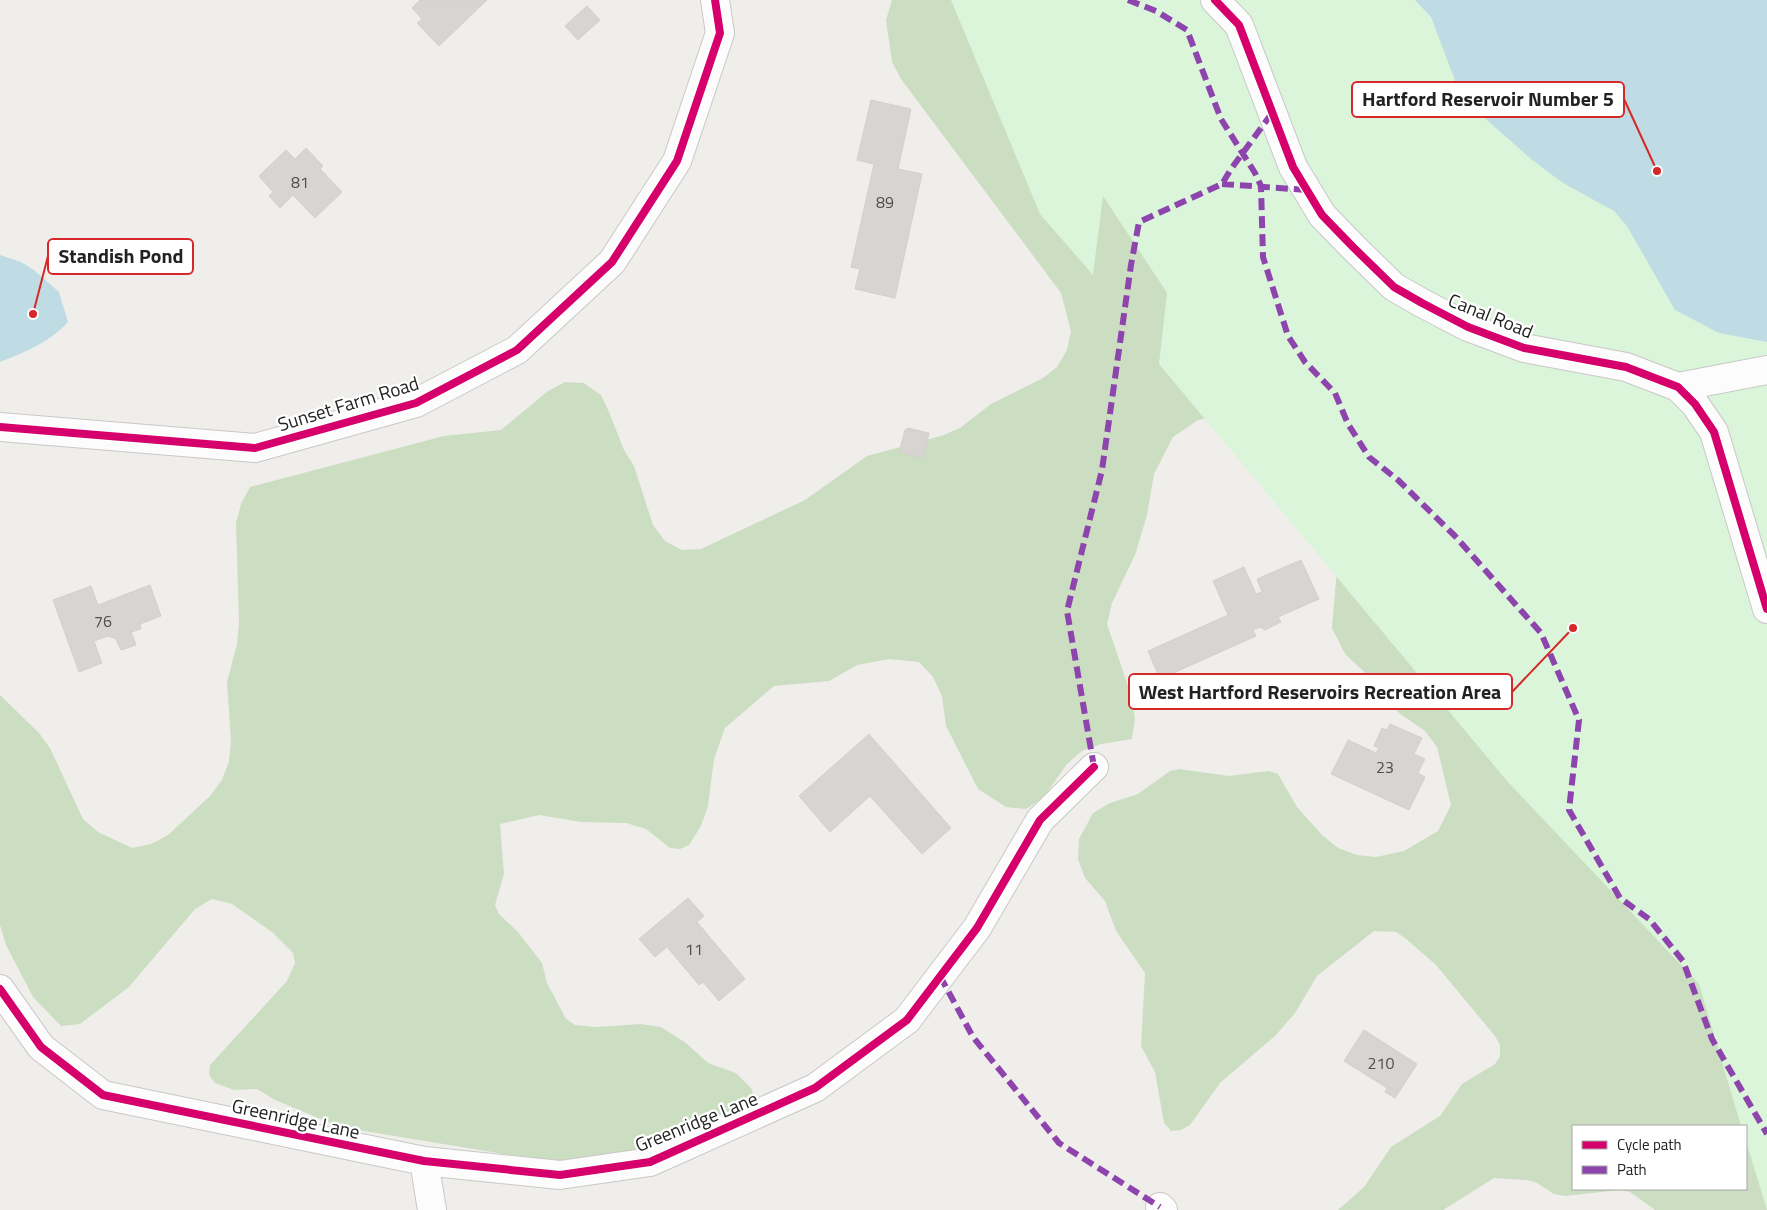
<svg xmlns="http://www.w3.org/2000/svg" width="1767" height="1210" viewBox="0 0 1767 1210" font-family="'Titillium Web',sans-serif">
	<rect width="100%" height="100%" fill="#f0eeeb"/>
	<!-- forest -->
	<path fill="#cbdec1" fill-rule="evenodd" d="M892,0h218l421,159 236,1051h-112l-25,-18 -11,-2 -54,6 -11,-2 -17,-11 -10,-3 -33,-2 -51,32h-105l26,-23 27,-40 49,-31 22,-32 33,-20 5,-8v-11l-5,-9 -59,-71 -31,-27 -9,-6 -22,-1 -57,45 -22,37 -19,22 -56,48 -30,42 -9,5 -10,1 -7,-8 -9,-51 -14,-26 4,-73 -29,-42 -11,-30 -20,-23 -7,-19 1,-20 14,-26 17,-10 28,-9 32,-23 9,-2 50,7 40,-5 9,3 19,33 25,28 16,13 19,7 19,2 28,-6 34,-20 13,-26 -14,-58 -12,-16 -26,-18 -25,-32 -29,-27 -13,-26 7,-83 -119,-129 -22,4 -25,17 -19,37 -7,41 -12,40 -23,48 -5,21 22,65 6,29 -3,21 -31,5 -19,7 -15,13 -24,34 -17,11 -20,-2 -28,-18 -32,-63 -4,-30 -9,-19 -14,-15 -30,-3 -32,6 -28,16 -55,5 -49,42 -11,31 -6,47 -7,20 -12,19 -9,4 -10,-1 -24,-19 -20,-6 -45,-1 -42,-7 -39,9 4,50 -9,31 4,9 19,18 24,31 5,20 19,36 9,6 21,2 45,-3 20,3 25,16 22,20 28,10 15,15 3,9 -8,7c-51,23 -118,59 -175,59 -10,0 -21,-2 -31,-3l-200,-33 -65,-27 -18,-11 -23,1 -19,-7 -6,-8 1,-10 77,-84 8,-18 -2,-10 -21,-21 -40,-28 -20,-5 -17,10 -66,78 -49,37 -19,2 -28,-29 -27,-52 -6,-20v-230l39,38 11,15 33,71 15,13 34,16 19,-4 17,-9 42,-39 12,-16 7,-19 2,-20 -4,-59 10,-38 2,-21 -3,-100 5,-19 9,-17 194,-51 57,-6 47,-39 17,-9 19,1 17,12 8,17 15,38 10,16 19,59 12,16 17,9 19,-1 104,-49 62,-44 74,-20 19,-8 31,-24 52,-26 14,-11 10,-17 4,-19 -10,-38 -160,-214 -9,-17 -6,-42zM1573,1126h173v63h-173z"/>
	<!-- park -->
	<path fill="#daf5da" d="M951,0h816v1210l-21,-69v-15h-5l-42,-142 -192,-203 -348,-417 8,-71 -64,-97 -10,79 -53,-61z"/>
	<!-- water -->
	<path fill="#bfdbe3" d="M1415,0h352v342l-48,-9 -44,-23 -48,-84 -13,-15 -51,-28 -32,-24 -59,-52 -13,-16 -28,-74z
		M0,255l21,7 13,8 25,22 9,30c-17,19 -44,31 -68,40z"/>
	<!-- building -->
	<path fill="#d7d4d2" stroke="#d3d0cc" d="M420,0h67l-48,46 -22,-23 5,-4 -10,-11z
		M587,6l13,14 -22,20 -13,-14z
		M871,100l40,9 -13,60 24,5 -27,124 -40,-9 5,-20 -9,-2 23,-103 -17,-4z
		M306,148l17,18 -3,3 22,23 -27,26 -22,-23 -13,13 -11,-12 4,-4 -14,-16 27,-26 9,9z
		M908,428l21,5 -6,25 -24,-6 6,-22z
		M1301,560l18,39 -41,18 3,5 -16,8 -5,-3 -7,3 3,6 -96,43 -12,-28 80,-36 -15,-34 31,-14 12,27 6,-2 -5,-13z
		M150,585l11,31 -21,8 1,5 -10,3 5,13 -15,5 -5,-11 -8,-3 -14,5 8,22 -23,9 -26,-72 38,-14 7,19z
		M1390,724l32,14 -8,16 11,5 -7,14 7,4 -16,33 -78,-36 17,-34 28,13 3,-5 -5,-2 8,-18 5,2z
		M869,734l82,94 -29,26 -52,-58 -40,36 -31,-36z
		M688,898l16,18 -7,6 48,57 -26,22 -16,-19 -4,3 -32,-38 -12,10 -16,-18z
		M1364,1030l53,34 -22,34 -10,-6 2,-4 -43,-27z"/>
	<g fill="none" stroke-linecap="round" stroke-linejoin="round">
		<defs>
			<path id="minor" d="M1215,0l24,25 54,142 29,48 31,32 41,40 28,16 46,24 56,21 102,19 52,20 17,17 19,28 53,177
				M1678,387l89,-17
				M0,427l255,21 161,-45 101,-53 95,-88 65,-101 43,-128 -5,-33
				M0,989l41,58 62,48 321,66 136,14 90,-13 165,-74 92,-68 70,-92 63,-108 54,-53
				M424,1161l8,49
				M1160,1207l3,3"/>
		</defs>
		<!-- minor casing -->
		<use href="#minor" stroke="#c9c8c7" stroke-width="30"/>
		<!-- minor -->
		<use href="#minor" stroke="#fdfcfc" stroke-width="28"/>
		<!-- quiet -->
		<path stroke="#8e44ad" stroke-width="6" stroke-dasharray="12 6" stroke-linecap="butt" d="M1128,0l28,11 31,19 34,89 34,54 6,13 2,71 25,79 17,26 30,31 13,31 21,33 29,23 56,55 87,98 38,87 -10,90 51,88 29,21 34,42 29,78 55,95
			M1222,184l85,6
			M1094,767l-27,-156 35,-141 29,-205 8,-43 83,-38 9,-15 41,-56
			M940,976l33,61 86,106 101,64"/>
		<defs>
			<path id="cycleway" d="M1215,0l24,25 54,142 29,48 31,32 41,40 28,16 46,24 56,21 102,19 52,20 17,17 19,28 53,177
				M0,427l255,21 161,-45 101,-53 95,-88 65,-101 43,-128 -5,-33
				M0,989l41,58 62,48 321,66 136,14 90,-13 165,-74 92,-68 70,-92 63,-108 54,-53"/>
		</defs>
		<!-- cycleway casing -->
		<use href="#cycleway" stroke="#fff" stroke-width="11"/>
		<!-- cycleway -->
		<use href="#cycleway" stroke="#d6006c" stroke-width="8"/>
	</g>
	<g text-anchor="middle" dominant-baseline="central" stroke-width="4.5" stroke-linejoin="round" paint-order="stroke">
		<!-- number labels -->
		<g font-size="16" fill="#4f4e4e">
			<text x="300" y="182">81</text>
			<text x="885" y="202">89</text>
			<text x="103" y="621">76</text>
			<text x="1385" y="767">23</text>
			<text x="694" y="949">11</text>
			<text x="1381" y="1063">210</text>
		</g>
		<!-- street labels -->
		<g font-size="19" fill="#222" stroke="#fff">
			<text transform="translate(1491 315) rotate(22)">Canal Road</text>
			<text transform="translate(348 403) rotate(-17)">Sunset Farm Road</text>
			<text transform="translate(296 1118) rotate(12)">Greenridge Lane</text>
			<text transform="translate(696 1121) rotate(-22)">Greenridge Lane</text>
		</g>
	</g>
	<!-- callouts -->
	<path fill="none" stroke="#d62828" stroke-width="2" d="M1657 171L1624 99M33 314L48 256M1573 628L1512 692"/>
	<g fill="#d62828" stroke="#fff" stroke-width="2">
		<circle cx="1657" cy="171" r="5"/>
		<circle cx="33" cy="314" r="5"/>
		<circle cx="1573" cy="628" r="5"/>
	</g>
	<g fill="#fff" stroke="#d62828" stroke-width="2">
		<rect x="1352" y="82" width="272" height="35" rx="5"/>
		<rect x="48" y="239" width="145" height="35" rx="5"/>
		<rect x="1129" y="674" width="383" height="35" rx="5"/>
	</g>
	<g font-size="20" text-anchor="middle" font-weight="bold" fill="#222">
		<text x="1488" y="106">Hartford Reservoir Number 5</text>
		<text x="121" y="263">Standish Pond</text>
		<text x="1320" y="699">West Hartford Reservoirs Recreation Area</text>
	</g>
	<!-- legend -->
	<rect x="1572" y="1125" width="175" height="65" fill="#ffffff" stroke="#a7a7a7"/>
	<rect x="1582" y="1141" width="25" height="8" fill="#d6006c" stroke="#a7a7a7"/>
	<text x="1617" y="1150" font-size="15" fill="#222222">Cycle path</text>
	<rect x="1582" y="1166" width="25" height="8" fill="#8e44ad" stroke="#a7a7a7"/>
	<text x="1617" y="1175" font-size="15" fill="#222222">Path</text>
</svg>
